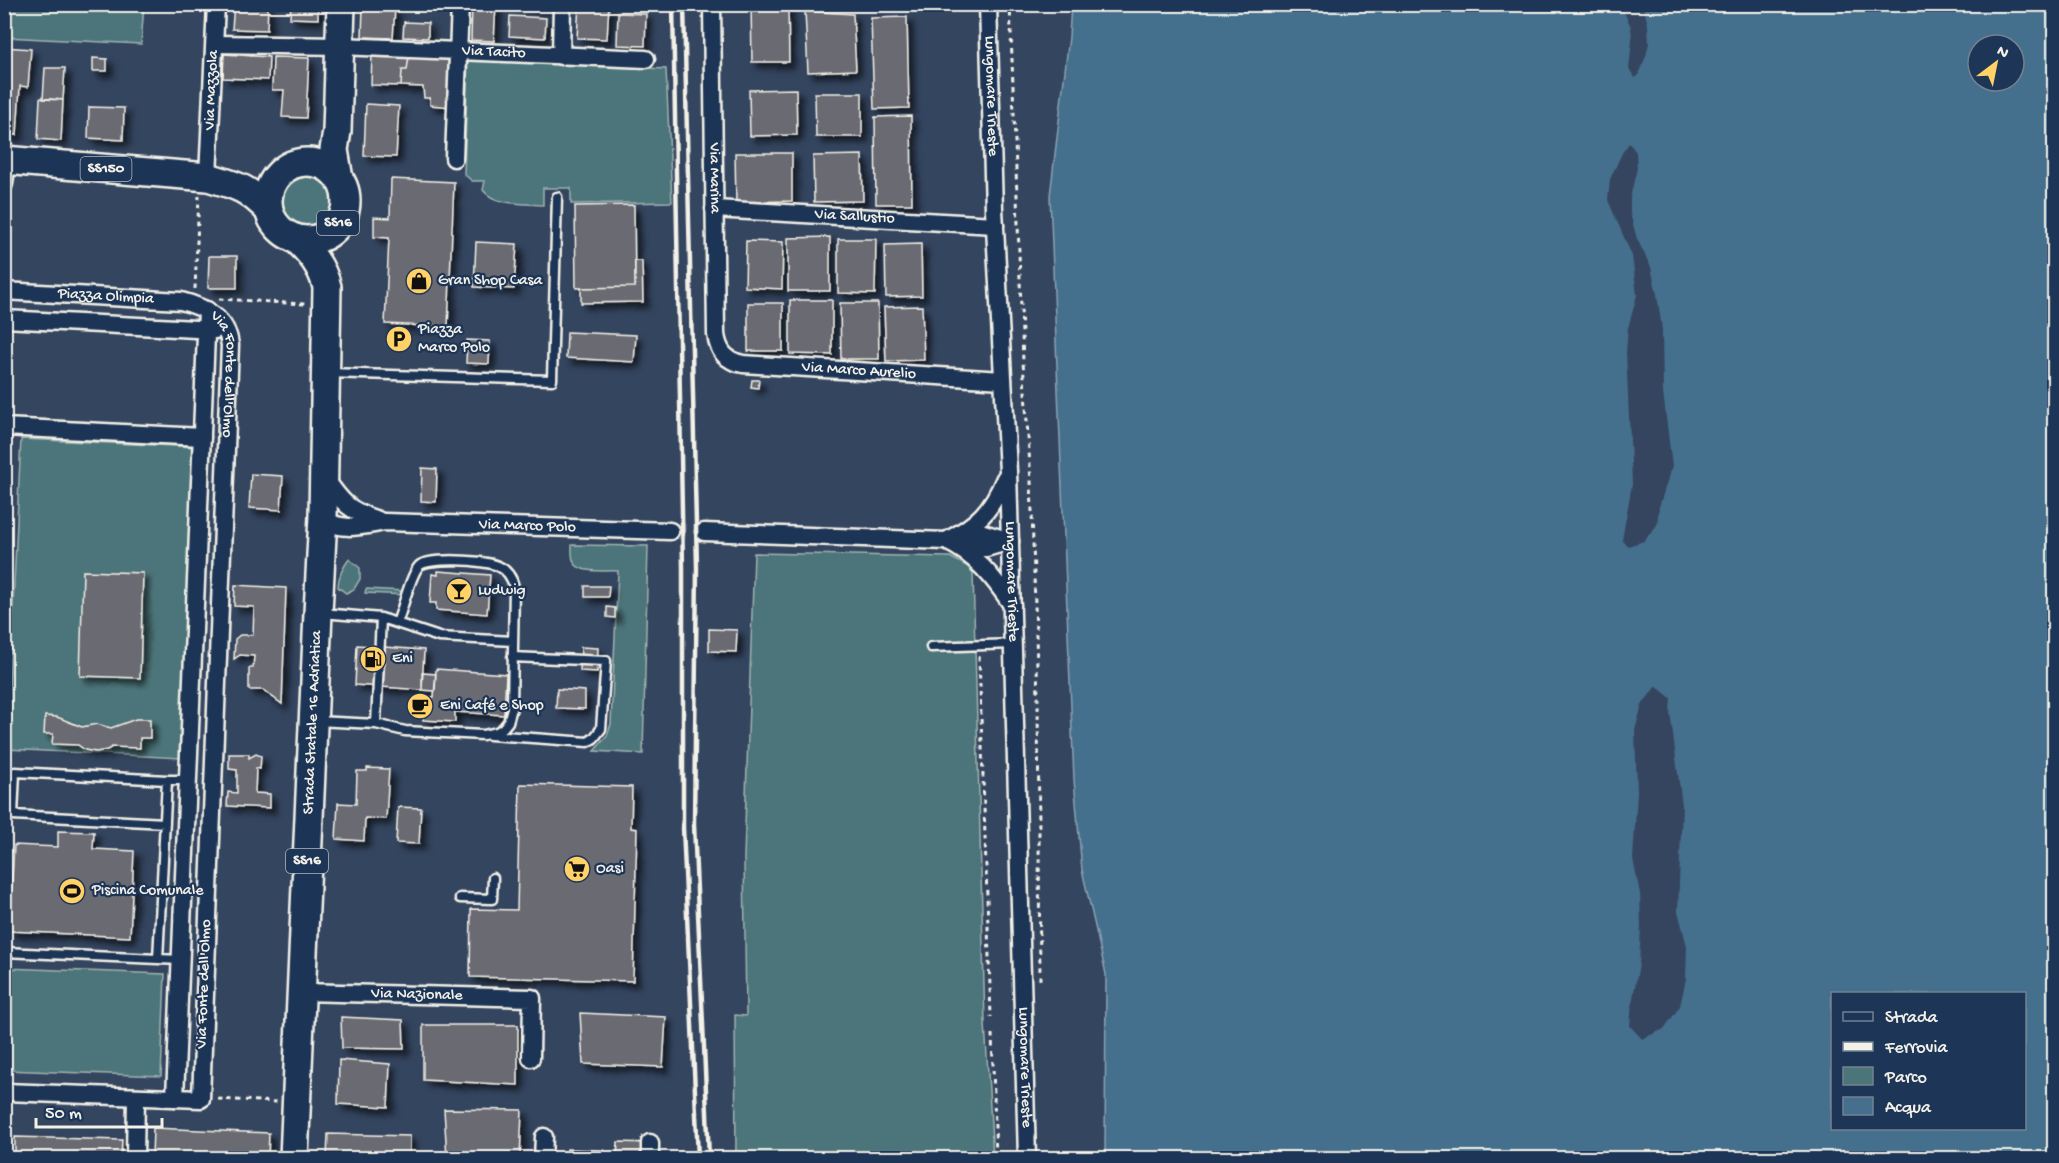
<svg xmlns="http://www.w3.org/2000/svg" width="2059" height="1163" viewBox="0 0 2059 1163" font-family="'Gochi Hand',sans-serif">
	<defs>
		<filter id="shadow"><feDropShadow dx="5.5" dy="5.5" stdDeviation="3" flood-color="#0009"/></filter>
	</defs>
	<rect width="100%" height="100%" fill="#34455f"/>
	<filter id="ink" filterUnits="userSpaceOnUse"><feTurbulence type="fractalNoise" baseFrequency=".0167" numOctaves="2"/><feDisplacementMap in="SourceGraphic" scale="12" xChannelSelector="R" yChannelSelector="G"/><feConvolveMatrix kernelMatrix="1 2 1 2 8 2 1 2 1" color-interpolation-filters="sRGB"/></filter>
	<g filter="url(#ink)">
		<!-- green -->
		<path fill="#4c757a" stroke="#a0b3b1" stroke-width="1.5" d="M4,5h140l-3,39 -136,-7z
			M468,59l198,10 6,133 -101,2v-16h-28v17c-19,-2 -48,1 -60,-15l2,-9h-13l-8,-7z
			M283 202a25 25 0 1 1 50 0a25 25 0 1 1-50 0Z
			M21,439l176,8 -15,311 -176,-9z
			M572,545l76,1 -5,208 -49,-3 13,-15 4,-12 7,-153c-11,-1 -35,3 -43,-7 -4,-5 -3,-13 -3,-19z
			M754,553l196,4 17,9 6,7 12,450 8,135h-257l-1,-143 11,1 -2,-159z
			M349,559l11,9v11l-6,10 -8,4 -8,-6c0,-11 5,-19 11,-28z
			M366,589l40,2v4l-41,-2z
			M5,968l160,6 -4,102 -156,-6z"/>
		<!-- water -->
		<path fill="#456f8d" stroke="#8ba3b1" stroke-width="1.5" fill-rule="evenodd" d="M1071,4l983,1v1153h-949l1,-184 -24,-104 -8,-90 -24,-584 19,-159zM1978,45h36v36h-36zM1832,994h192v134h-192z"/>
		<!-- pier -->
		<path fill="#34455f" d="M1621,5h22l5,20 1,18 -3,13 -8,20 -3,2 -6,-9 3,-29 -1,-13z
			M1629,143l7,9 1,16 -7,30v15l7,26 14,28 6,27 5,35 1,63 9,74 -13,41 -2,18 -13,16 -16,5 -6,-6 10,-56 -6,-132 2,-24 9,-33 -5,-39 -24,-56 2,-21 12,-26z
			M1656,686l15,12 -1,13 12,94 -4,106 9,35 -1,33 -6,27 -16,23 -22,10 -12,-13 2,-23 7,-39 2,-38 -1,-32 -7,-35 4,-67 -2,-62 7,-25z"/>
		<!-- building -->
		<path fill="#6a6a73" stroke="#f4f1e8" stroke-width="1.5" filter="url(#shadow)" d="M234,4h34l-1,26 -35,-1z
			M291,4h27v15l-28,-1z
			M472,4h24l-2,37 -23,-1z
			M516,4h31v4l-31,-2z
			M579,4h30l-2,35 -30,-1z
			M751,4h37l1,58h-37z
			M363,7l32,1 -2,30 -31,-1z
			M805,11l48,3 3,56 -48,2z
			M618,13l28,1 -1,32 -28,-1z
			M510,16l36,2 -1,20 -36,-2z
			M907,17l2,91 -35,1 -3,-91z
			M404,22l24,1v15l-25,-1z
			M4,47l27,2 -3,38 -8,-1 -3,49h-13z
			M372,53l37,3 -2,14h-5l-1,16 -30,-1z
			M224,54l45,3 -1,23 -45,-2z
			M409,56l43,2 -1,49 -21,-2v-7h-6l-1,-11 -22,-1 1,-16h5z
			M273,57l36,1 -3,60 -24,-1 2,-27h-12z
			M93,58l14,1v12h-14z
			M45,68h20l-2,32 -20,-1z
			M796,89l1,46 -47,1 -1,-46z
			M815,93h47v44h-46z
			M40,98l23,2 -2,41 -23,-2z
			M366,104l33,2 -3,51 -32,-1z
			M89,107l35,1 -1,32 -35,-2z
			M911,116l1,88h-36l-1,-87z
			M735,153h57v48l-56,1z
			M862,155l1,46 -49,1 -1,-46z
			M391,179l63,3 -6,145 -63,-3 4,-86 -15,-1v-20l16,1z
			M634,205l1,82 -59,1 -1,-82z
			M830,237v54h-42v-53z
			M838,239h38l-1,55 -37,-1z
			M746,241l37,1 -1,47 -37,-2z
			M476,242l41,2 -3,45 -40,-2z
			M921,244l1,52 -36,1 -1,-52z
			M209,256h28v32h-29z
			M635,261h7l1,41 -62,1v-15l54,-1z
			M790,300h42v55l-42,-1z
			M748,303h35v48h-35z
			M840,303h38l1,56h-38z
			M922,306l2,54 -38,1 -2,-54z
			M567,332l69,3 -2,27 -68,-4z
			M467,340l23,1 -1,23 -23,-1z
			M752,380h7l-1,8 -7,-1z
			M422,468l15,1 -1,33 -15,-1z
			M251,474l32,2 -2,34 -32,-2z
			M83,571l60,2 -3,105 -60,-2z
			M438,571l52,4 -3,39 -51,-4v-7h-6l2,-29 6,1z
			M235,585l51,3 -4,116 -19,-14h-14v-22h4l1,-12 -14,-1 -6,4 1,-20 5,-4h13l1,-28 -20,-1z
			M585,586h24l-1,11h-23z
			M607,607l8,1v10l-8,-1z
			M709,629l28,1 -1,22 -27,-1z
			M357,645l67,5 -2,40 -67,-5z
			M581,647l17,1 -1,24 -17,-1z
			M436,669l70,5 -2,41 -49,-3v10l-32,-2 2,-23h9z
			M422,673l14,1 -1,17 -13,-1z
			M557,689l28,2v18l-29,-1z
			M45,716l12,1 25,10 15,-3 14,4 25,-9h14v19h-10v10l-28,-1 -5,3 -11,2 -11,-2 -7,-5 -26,-1 1,-10h-9z
			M229,754h20v4l7,-4 5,2 -1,13 -4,-1 -1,25 15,1v14l-43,-2 1,-14 9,1v-23l-8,-1z
			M367,768l22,1 -3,50 -21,-1 -1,23 -28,-2 2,-36 18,1 1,-33h10z
			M520,784l112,3 -1,41 6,1 -4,152 -163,-4 1,-68 46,1z
			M398,807l23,1 -2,36 -23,-1z
			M58,831l36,1 -1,17 41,2 -4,86 -121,-6 5,-86 44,2z
			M580,1013l86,4 -3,50 -80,-3z
			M341,1017l62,3 1,29 -62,-1z
			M423,1025h95v60l-95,-5z
			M339,1060l51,4 -2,43 -50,-3z
			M444,1109l78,1 -2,48h-73z
			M153,1128l116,5 -1,25h-116z
			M328,1134l82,2v22h-83z
			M15,1137l107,3 -1,18h-106z
			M618,1142l32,1v15h-33z
			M567,1149l37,1v8h-37z"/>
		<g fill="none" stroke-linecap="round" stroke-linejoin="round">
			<!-- minor-tunnel -->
			<path stroke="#515f74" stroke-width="16" stroke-dasharray="16 8" stroke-linecap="butt" d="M670,531l34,1"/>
			<defs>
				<path id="service" d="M329,373l223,7 5,-183
					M322,613l59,5 58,19 74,4
					M931,647l82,-3
					M316,721l60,3 29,7 78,4 14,-3 6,-4 5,-6 4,-14 2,-121c-2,-10 -7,-17 -16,-21 -12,-6 -70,-9 -79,0 -8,8 -17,45 -22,57
					M376,724l5,-106
					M490,735l98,7 6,-4 7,-9 5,-68 -94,-4
					M167,780h21
					M165,823l-152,-8 2,-43 152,8c-3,60 -6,119 -9,179l23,1
					M460,898l32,1 1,-21
					M4,952l154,7"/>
				<g id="minor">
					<path id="s1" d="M712,4l4,330c2,17 10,27 27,30l260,16"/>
					<path id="s2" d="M988,4l6,205 14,262 19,687"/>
					<path id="s3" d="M216,44l124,2 306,13"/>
					<path d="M561,56l1,-52"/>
					<path d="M454,158l6,-154"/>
					<path id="s4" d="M208,177l8,-173"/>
					<path d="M4,184l3,-23"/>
					<path id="s5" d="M714,209l281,16"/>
					<path id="s6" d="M4,291l177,10c24,6 46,17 49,44l-29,754 -197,-7"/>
					<path d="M4,319l211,11"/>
					<path d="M4,427l198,10"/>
					<path d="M325,478c17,25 24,33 53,42"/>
					<path id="s7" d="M323,516c14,18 43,9 62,6l285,9"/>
					<path d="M704,532l242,9c30,14 48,37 66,64"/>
					<path d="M964,532h16l30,9"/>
					<path d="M946,541c32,-17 45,-30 59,-63"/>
					<path d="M962,548h24l24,-7"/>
					<path id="s8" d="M301,992l231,6 -1,60"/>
					<path d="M175,1098l32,-788"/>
					<path d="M135,1158l1,-61"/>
					<path d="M543,1158l1,-21"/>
					<path d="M650,1158v-15"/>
				</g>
				<g id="primary">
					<path d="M4,160l204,17c30,9 38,10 61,33"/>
					<circle cx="307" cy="201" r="39"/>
					<path d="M339,179l-5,-29 3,-19 4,-127"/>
					<path id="s9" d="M294,1158l24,-545 5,-97 4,-229c-5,-21 -17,-35 -32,-49"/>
				</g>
			</defs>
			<!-- service casing -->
			<use href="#service" stroke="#f4f1e8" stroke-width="13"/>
			<!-- minor casing -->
			<use href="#minor" stroke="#f4f1e8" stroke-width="21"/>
			<!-- primary casing -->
			<use href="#primary" stroke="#f4f1e8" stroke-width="32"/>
			<!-- path -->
			<path stroke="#f4f1e8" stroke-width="3" stroke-dasharray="4.5 4.5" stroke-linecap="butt" d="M1010,4l13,358 8,119 7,216 2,286
				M195,289l4,-93
				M219,299l86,5
				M979,656l12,361
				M992,1034l4,124
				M218,1099l59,3"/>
			<!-- service -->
			<use href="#service" stroke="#1d3557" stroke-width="8"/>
			<!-- minor -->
			<use href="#minor" stroke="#1d3557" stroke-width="16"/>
			<!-- primary -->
			<use href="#primary" stroke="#1d3557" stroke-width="27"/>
			<!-- rail -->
			<path stroke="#f4f1e8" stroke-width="4.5" d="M673,4l10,564v259l15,331
				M684,4l13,564 -3,256 15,334"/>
		</g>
	</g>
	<!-- icons -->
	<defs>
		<symbol id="shop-disc" viewBox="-11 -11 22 22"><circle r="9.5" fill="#ffd166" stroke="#1d3557"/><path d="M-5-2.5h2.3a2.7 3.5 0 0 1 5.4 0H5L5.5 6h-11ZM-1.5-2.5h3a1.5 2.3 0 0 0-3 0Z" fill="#111"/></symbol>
		<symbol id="parking-disc" viewBox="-11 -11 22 22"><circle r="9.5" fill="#ffd166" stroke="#1d3557"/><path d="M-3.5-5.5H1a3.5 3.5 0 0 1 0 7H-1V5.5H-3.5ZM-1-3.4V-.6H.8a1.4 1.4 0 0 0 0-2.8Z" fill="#111"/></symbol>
		<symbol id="bar-disc" viewBox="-11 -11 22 22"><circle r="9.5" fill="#ffd166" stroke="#1d3557"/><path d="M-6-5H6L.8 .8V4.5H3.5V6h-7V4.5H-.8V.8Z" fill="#111"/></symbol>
		<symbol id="fuel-disc" viewBox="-11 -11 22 22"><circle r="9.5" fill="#ffd166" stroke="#1d3557"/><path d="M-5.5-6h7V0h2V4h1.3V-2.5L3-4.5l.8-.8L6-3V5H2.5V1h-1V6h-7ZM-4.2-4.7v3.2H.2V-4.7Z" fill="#111"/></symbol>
		<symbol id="cafe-disc" viewBox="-11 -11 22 22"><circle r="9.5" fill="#ffd166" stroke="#1d3557"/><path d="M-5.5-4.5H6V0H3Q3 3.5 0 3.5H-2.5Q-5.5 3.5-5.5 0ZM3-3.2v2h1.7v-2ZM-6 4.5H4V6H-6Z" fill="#111"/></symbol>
		<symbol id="supermarket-disc" viewBox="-11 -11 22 22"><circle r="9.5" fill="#ffd166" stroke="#1d3557"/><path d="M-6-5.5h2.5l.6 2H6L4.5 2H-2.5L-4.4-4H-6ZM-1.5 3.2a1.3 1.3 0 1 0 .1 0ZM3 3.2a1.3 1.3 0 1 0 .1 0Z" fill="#111"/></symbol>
		<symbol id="stadium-disc" viewBox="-11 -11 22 22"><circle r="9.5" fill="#ffd166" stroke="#1d3557"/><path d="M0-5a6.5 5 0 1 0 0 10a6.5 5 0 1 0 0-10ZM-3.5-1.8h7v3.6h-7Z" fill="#111"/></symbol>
	</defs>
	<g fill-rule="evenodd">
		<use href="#shop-disc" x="404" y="266" width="30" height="30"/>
		<use href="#parking-disc" x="384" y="324" width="30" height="30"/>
		<use href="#bar-disc" x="444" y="576" width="30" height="30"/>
		<use href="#fuel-disc" x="358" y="644" width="30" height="30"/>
		<use href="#cafe-disc" x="405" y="691" width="30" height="30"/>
		<use href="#supermarket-disc" x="562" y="854" width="30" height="30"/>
		<use href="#stadium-disc" x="57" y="876" width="30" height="30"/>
	</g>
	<g text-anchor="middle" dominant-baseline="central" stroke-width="4.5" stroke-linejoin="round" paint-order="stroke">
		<!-- shield labels -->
		<g fill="#1d3557" stroke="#b4b9bc" stroke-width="1.5">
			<rect x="80.5" y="157" width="51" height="24" rx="4.5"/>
			<rect x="317" y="211" width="42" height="24" rx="4.5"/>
			<rect x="286" y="849" width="42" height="24" rx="4.5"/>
		</g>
		<g font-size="15" font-weight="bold" fill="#f4f1e8">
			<text x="106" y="169">SS150</text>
			<text x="338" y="223">SS16</text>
			<text x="307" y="861">SS16</text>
		</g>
		<!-- street labels -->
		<g font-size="16" fill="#f4f1e8" stroke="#1d3557">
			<text stroke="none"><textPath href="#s3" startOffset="278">Via Tacito</textPath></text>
			<text stroke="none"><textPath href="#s4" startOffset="87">Via Mazzola</textPath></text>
			<text stroke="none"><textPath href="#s2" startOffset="92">Lungomare Trieste</textPath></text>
			<text stroke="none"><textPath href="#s1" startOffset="174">Via Marina</textPath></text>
			<text stroke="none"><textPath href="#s5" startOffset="141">Via Sallustio</textPath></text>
			<text stroke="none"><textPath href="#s6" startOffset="102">Piazza Olimpia</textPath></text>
			<text stroke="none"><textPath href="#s1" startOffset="490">Via Marco Aurelio</textPath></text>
			<text stroke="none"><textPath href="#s6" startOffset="276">Via Fonte dell'Olmo</textPath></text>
			<text stroke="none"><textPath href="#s7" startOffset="208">Via Marco Polo</textPath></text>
			<text stroke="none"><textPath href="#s2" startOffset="578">Lungomare Trieste</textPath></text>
			<text stroke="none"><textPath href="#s9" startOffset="436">Strada Statale 16 Adriatica</textPath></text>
			<text transform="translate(205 984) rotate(-88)">Via Fonte dell'Olmo</text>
			<text stroke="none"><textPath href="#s8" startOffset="116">Via Nazionale</textPath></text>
			<text stroke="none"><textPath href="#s2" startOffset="1064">Lungomare Trieste</textPath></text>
		</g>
		<!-- poi labels -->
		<g font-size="16" fill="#f4f1e8" stroke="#1d3557" text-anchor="start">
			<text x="438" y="281">Gran Shop Casa</text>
			<text x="418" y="330">Piazza<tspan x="418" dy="18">Marco Polo</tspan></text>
			<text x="478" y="591">Ludwig</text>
			<text x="392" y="659">Eni</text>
			<text x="440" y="706">Eni Café e Shop</text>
			<text x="596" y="869">Oasi</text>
			<text x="92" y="891">Piscina Comunale</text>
		</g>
	</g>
	<!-- margin -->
	<rect width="2059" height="1163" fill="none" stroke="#1d3557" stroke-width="24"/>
	<rect x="12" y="12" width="2035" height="1139" fill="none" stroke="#f4f1e8" stroke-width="2" filter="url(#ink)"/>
	<!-- legend -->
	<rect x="1831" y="992" width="195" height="138" fill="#1d3557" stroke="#738091" stroke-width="1.5"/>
	<rect x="1843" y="1012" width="30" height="9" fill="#1d3557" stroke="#738091" stroke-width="1.5"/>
	<text x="1885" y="1022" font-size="18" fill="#f4f1e8">Strada</text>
	<rect x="1843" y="1042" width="30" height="9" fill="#f4f1e8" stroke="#738091" stroke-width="1.5"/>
	<text x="1885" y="1052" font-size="18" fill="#f4f1e8">Ferrovia</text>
	<rect x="1843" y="1067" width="30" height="18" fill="#4c757a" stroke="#738091" stroke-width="1.5"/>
	<text x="1885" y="1082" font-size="18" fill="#f4f1e8">Parco</text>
	<rect x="1843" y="1097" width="30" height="18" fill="#456f8d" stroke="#738091" stroke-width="1.5"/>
	<text x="1885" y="1112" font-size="18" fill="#f4f1e8">Acqua</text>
	<!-- north arrow -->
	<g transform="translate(1996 63) rotate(32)"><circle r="28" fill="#1d3557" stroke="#738091" stroke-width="1.5"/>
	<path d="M0-4.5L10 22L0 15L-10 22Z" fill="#ffd166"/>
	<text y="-9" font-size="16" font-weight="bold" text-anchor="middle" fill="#f4f1e8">N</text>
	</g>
	<!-- scale -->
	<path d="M36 1118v9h126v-9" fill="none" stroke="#f4f1e8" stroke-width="3"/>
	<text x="45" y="1118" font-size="18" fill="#f4f1e8" stroke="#1d3557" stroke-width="4.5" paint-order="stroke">50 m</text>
</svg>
